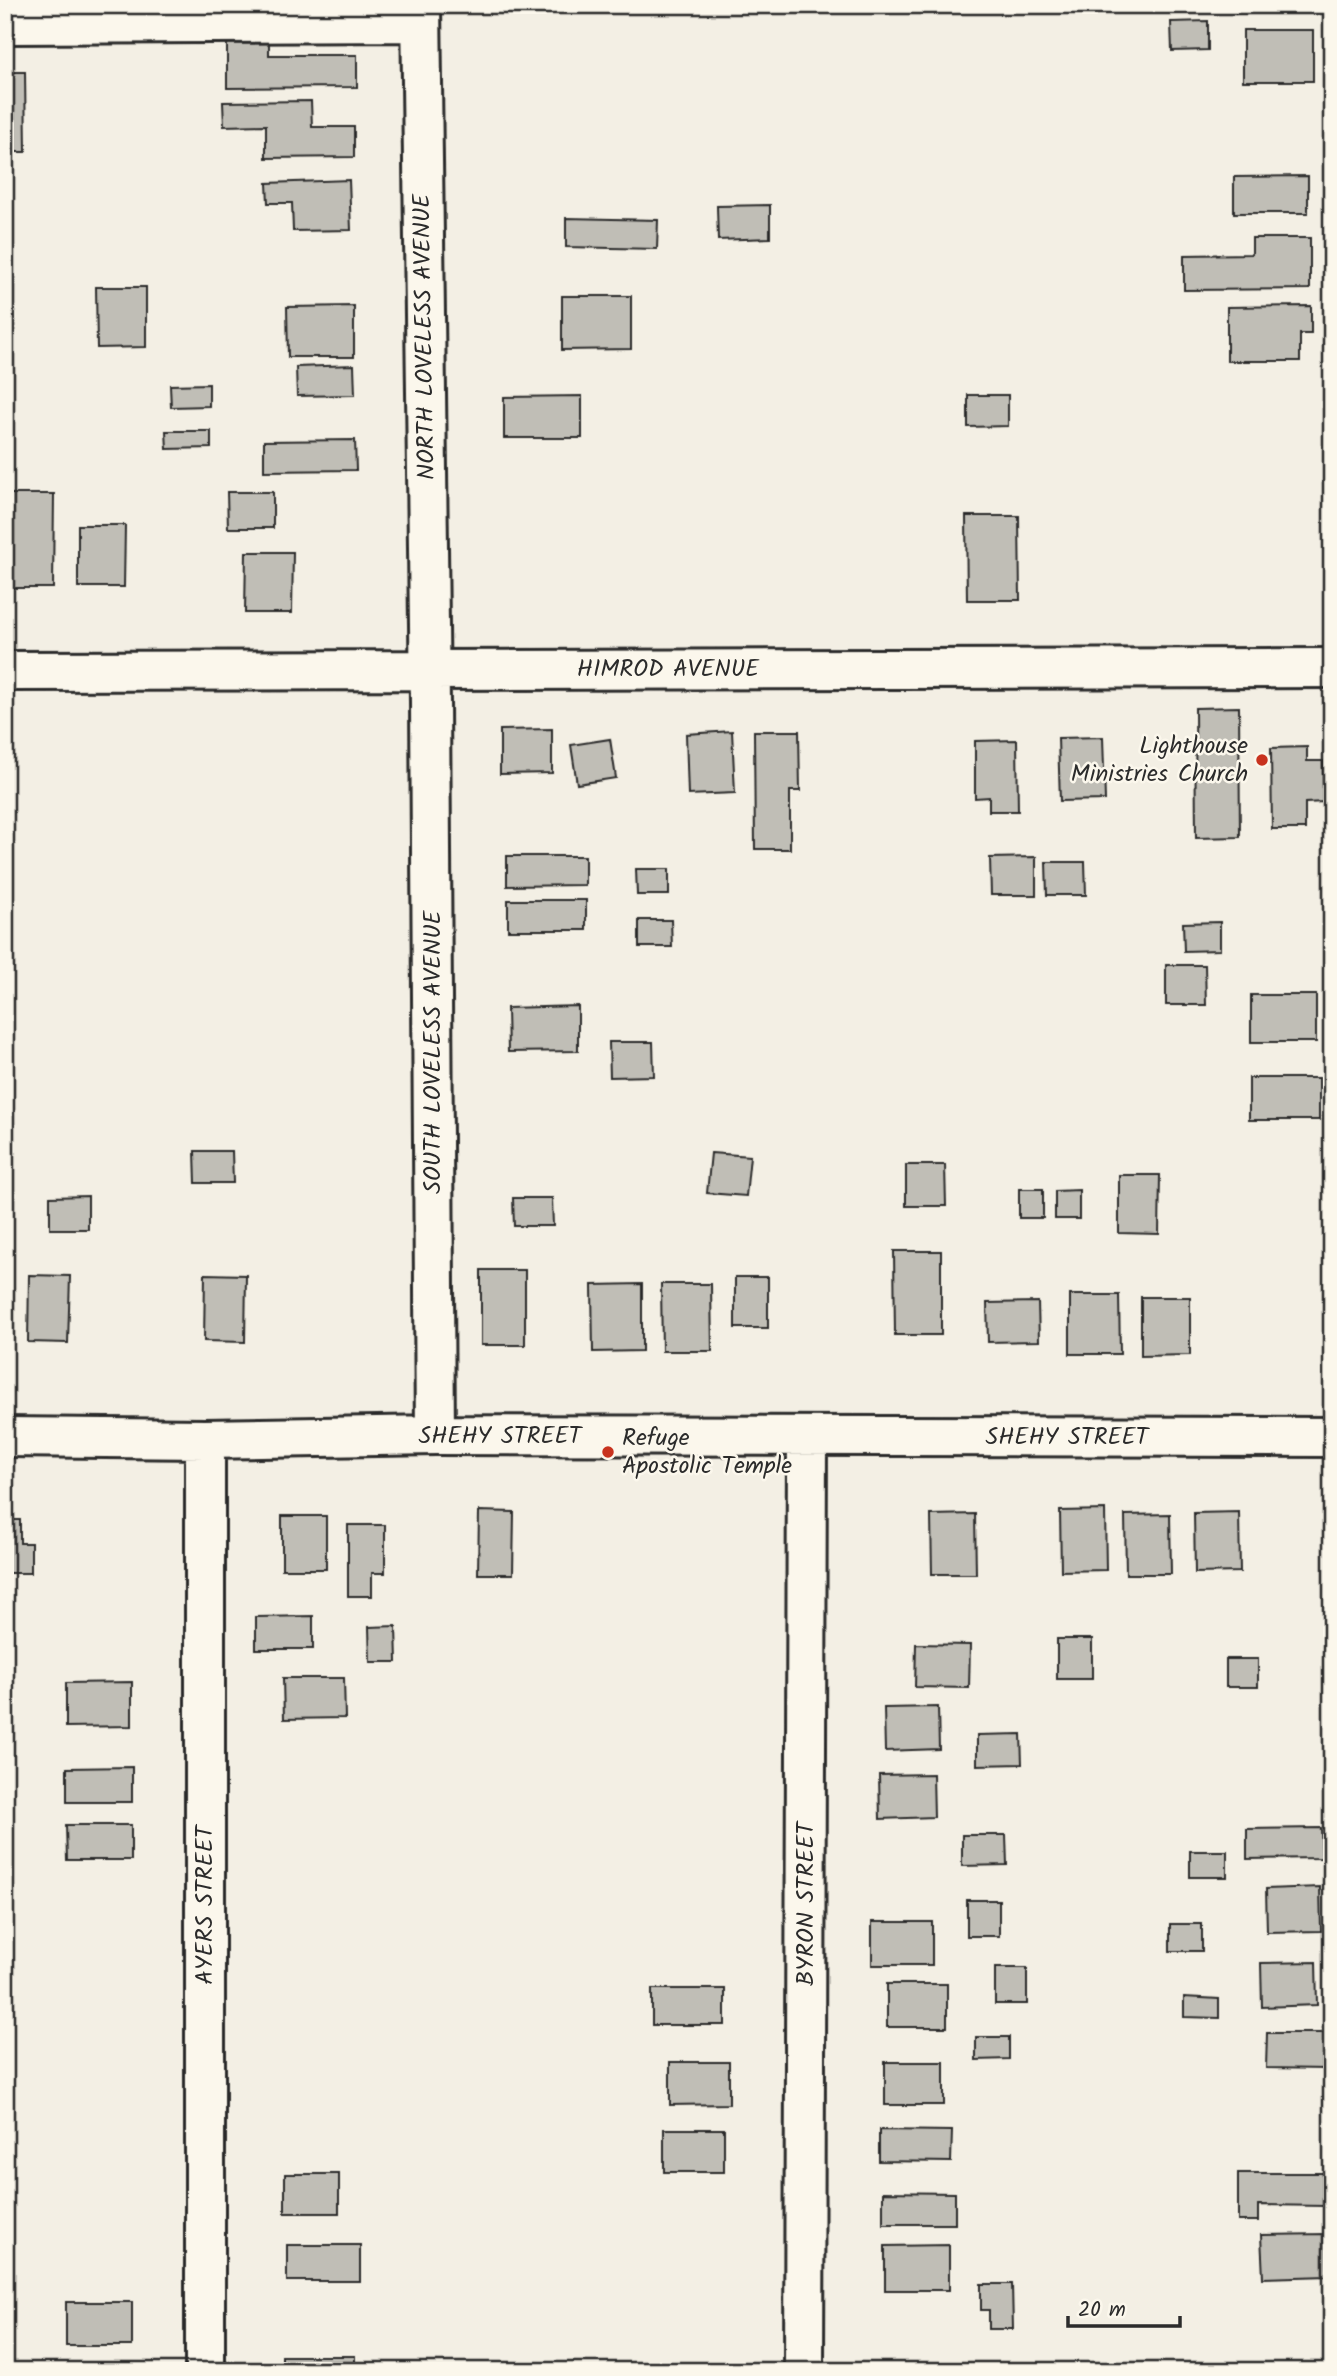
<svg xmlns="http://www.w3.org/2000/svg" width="1337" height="2376" viewBox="0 0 1337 2376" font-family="Kalam,sans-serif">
	<rect width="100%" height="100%" fill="#f3efe4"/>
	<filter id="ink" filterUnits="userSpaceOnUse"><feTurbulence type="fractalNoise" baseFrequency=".0143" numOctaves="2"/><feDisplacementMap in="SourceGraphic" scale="14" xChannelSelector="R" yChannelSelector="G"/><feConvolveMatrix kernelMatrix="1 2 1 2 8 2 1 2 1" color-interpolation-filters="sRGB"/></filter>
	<g filter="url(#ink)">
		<!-- building -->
		<path fill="#c0beb6" stroke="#2b2b2b" stroke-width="2" d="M560,5h43v4l-43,1z
			M1235,5h71v8h-70z
			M1208,21v29l-36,1 -1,-29z
			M1243,30h70v51h-70z
			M227,36h42v19h88v32l-130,1z
			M5,72h20l1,80h-21z
			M311,101l1,26h42v30l-88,1v-33l-42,1 -1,-24z
			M1308,176v37h-74v-36z
			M349,180l2,50 -58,1 -1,-28h-24l-1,-20z
			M770,205v33l-52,2 -1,-34z
			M566,218l92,2 -1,29 -91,-2z
			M1252,238h58v51l-126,1v-35l68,-1z
			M96,287h50v60l-49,1z
			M562,296h69v53l-69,1z
			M354,306v51h-66l-1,-50z
			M1311,306v28h-11v27h-73v-54z
			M354,365l1,30 -58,1 -1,-29z
			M209,384v22l-38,1 -1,-22z
			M968,395h40v31l-40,1z
			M582,396v42h-78v-41z
			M166,431h45v17l-44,1z
			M355,440l1,30 -92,1v-30z
			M227,492h46v36h-45z
			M5,494h49l-1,94h-46z
			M966,516h53l1,84h-53z
			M78,525h47l-1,62h-46z
			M246,552h47l-1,61h-47z
			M1239,707l1,130 -44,1 -1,-130z
			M552,729v44l-52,1v-44z
			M732,731l3,62 -47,2 -2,-61z
			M754,731h45l1,60h-10v58h-35z
			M1103,737l2,63 -45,1 -2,-63z
			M610,739l6,39 -39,6 -6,-39z
			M1017,740l1,71h-29v-14l-14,1v-57z
			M1307,747v14h16l1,41 -19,1v26h-33l-1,-81z
			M507,856h78v29l-78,1z
			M1036,857v38h-45l-1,-37z
			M1046,862h39l1,33h-39z
			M636,869h33v26h-32z
			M508,900h78v30h-78z
			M639,920h32l1,27h-33z
			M1220,922v28l-36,1 -1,-28z
			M1166,965h39l1,40h-40z
			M1251,995h65v47h-65z
			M578,1006v45l-70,1 -1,-44z
			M609,1042h44l1,34 -44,1z
			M1249,1078h70v42h-70z
			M195,1151h37l1,32h-37z
			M711,1153l39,3 -4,40 -39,-3z
			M906,1165h39l1,41h-40z
			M1119,1175h41l-1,59 -40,-1z
			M1019,1189h24v29h-24z
			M1079,1190v29h-24v-28z
			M88,1196v33h-38v-32z
			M513,1198h39l1,28h-39z
			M894,1251h47v84h-46z
			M481,1270h44v75h-44z
			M205,1274l41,1 -1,67 -41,-1z
			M29,1275l41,1 -2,67 -40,-1z
			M735,1277h33v51h-33z
			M642,1284v67l-49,1 -1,-67z
			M661,1284h50l1,67h-50z
			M1070,1295h49l1,59h-50z
			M1141,1297h49v58l-49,1z
			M1038,1302l1,39 -51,1 -1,-39z
			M1105,1510l1,60 -45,1 -1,-60z
			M479,1511l35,1 -1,62h-35z
			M1239,1512l1,60 -45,1 -1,-60z
			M975,1514l1,60h-44l-1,-59z
			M1170,1514l1,60h-45l-1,-59z
			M282,1516h44v53h-44z
			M5,1520h15v23h11v30h-26z
			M348,1525h37v48h-13v23h-24z
			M313,1616v33h-57v-32z
			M396,1626l1,36h-27l-1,-35z
			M1057,1639h35v40h-35z
			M916,1644l54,1 -1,43 -54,-1z
			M1226,1659h32v28h-32z
			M283,1678h61l1,40 -61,1z
			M132,1682v44l-66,1v-44z
			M938,1707l1,42 -54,2 -1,-43z
			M1021,1734l1,30 -45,1v-30z
			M132,1767v35h-65v-34z
			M933,1774l1,43 -54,2 -1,-44z
			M66,1825h65v35h-64z
			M1321,1828l1,30 -75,1v-30z
			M962,1835h44l1,30 -45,1z
			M1190,1851h37v26h-37z
			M1320,1887l1,44 -54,1 -1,-43z
			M967,1900h32v36h-32z
			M872,1922h60v43h-60z
			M1170,1924h32v27h-32z
			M1316,1962l1,43 -55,2 -1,-44z
			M995,1968h32v36h-32z
			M887,1984h60v43h-60z
			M652,1989h73v36h-73z
			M1184,1997l35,2v19l-35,-1z
			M1267,2033h60l-1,36 -60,-1z
			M976,2037h33v22l-33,1z
			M670,2062h59v42l-59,1z
			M885,2062h59v43h-59z
			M664,2129h60v43h-60z
			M879,2130l73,1 -1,31 -72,-1z
			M1238,2173h87v33l-67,-1v16h-20z
			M285,2174h54v39h-54z
			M883,2192l72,1v31h-72z
			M1327,2234l1,42 -65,2 -2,-43z
			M287,2245h73v36h-73z
			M949,2245v45h-64v-44z
			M981,2284h31l1,45h-24v-19h-8z
			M66,2302h66v44h-66z
			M282,2356h73v15h-73z"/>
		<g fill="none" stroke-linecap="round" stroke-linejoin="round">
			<defs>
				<path id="minor" d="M421,5l9,697 5,733
					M5,24l416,-2
					M5,671l1327,-3
					M5,1437l200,2 230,-4 897,2
					M205,2371v-932
					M804,2371l3,-934"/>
			</defs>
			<!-- minor casing -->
			<use href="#minor" stroke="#2b2b2b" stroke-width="44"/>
			<!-- minor -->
			<use href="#minor" stroke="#fbf7ec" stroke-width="38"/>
		</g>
	</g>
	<!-- markers -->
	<g fill="#c8321e" stroke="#fbf7ec" stroke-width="2.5">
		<circle cx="1262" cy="760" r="7"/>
		<circle cx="608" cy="1452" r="7"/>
	</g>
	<g text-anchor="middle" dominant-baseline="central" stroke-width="5" stroke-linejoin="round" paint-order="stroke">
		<!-- street labels -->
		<g font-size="24" fill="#2b2b2b" stroke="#fbf7ec">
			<text transform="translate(425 337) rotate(-91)">NORTH LOVELESS AVENUE</text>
			<text x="668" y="669">HIMROD AVENUE</text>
			<text transform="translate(433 1052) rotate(-90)">SOUTH LOVELESS AVENUE</text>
			<text x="500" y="1436">SHEHY STREET</text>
			<text x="1067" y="1437">SHEHY STREET</text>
			<text transform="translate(806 1904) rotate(-90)">BYRON STREET</text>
			<text transform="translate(205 1905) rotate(-90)">AYERS STREET</text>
		</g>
		<!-- poi labels -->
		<g font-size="24" fill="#2b2b2b" stroke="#fbf7ec" text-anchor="end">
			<text x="1248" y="746">Lighthouse<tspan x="1248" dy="28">Ministries Church</tspan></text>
			<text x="622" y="1438" text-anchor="start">Refuge<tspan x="622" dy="28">Apostolic Temple</tspan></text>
		</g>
	</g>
	<!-- margin -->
	<rect width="1337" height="2376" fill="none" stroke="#fbf7ec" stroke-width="28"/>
	<rect x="14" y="14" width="1309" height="2348" fill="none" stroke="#2b2b2b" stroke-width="2.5" filter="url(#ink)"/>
	<!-- scale -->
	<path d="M1068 2316v10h112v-10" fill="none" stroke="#2b2b2b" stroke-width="3.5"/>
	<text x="1078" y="2316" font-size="21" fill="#2b2b2b" stroke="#fbf7ec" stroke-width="5" paint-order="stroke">20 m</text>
</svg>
